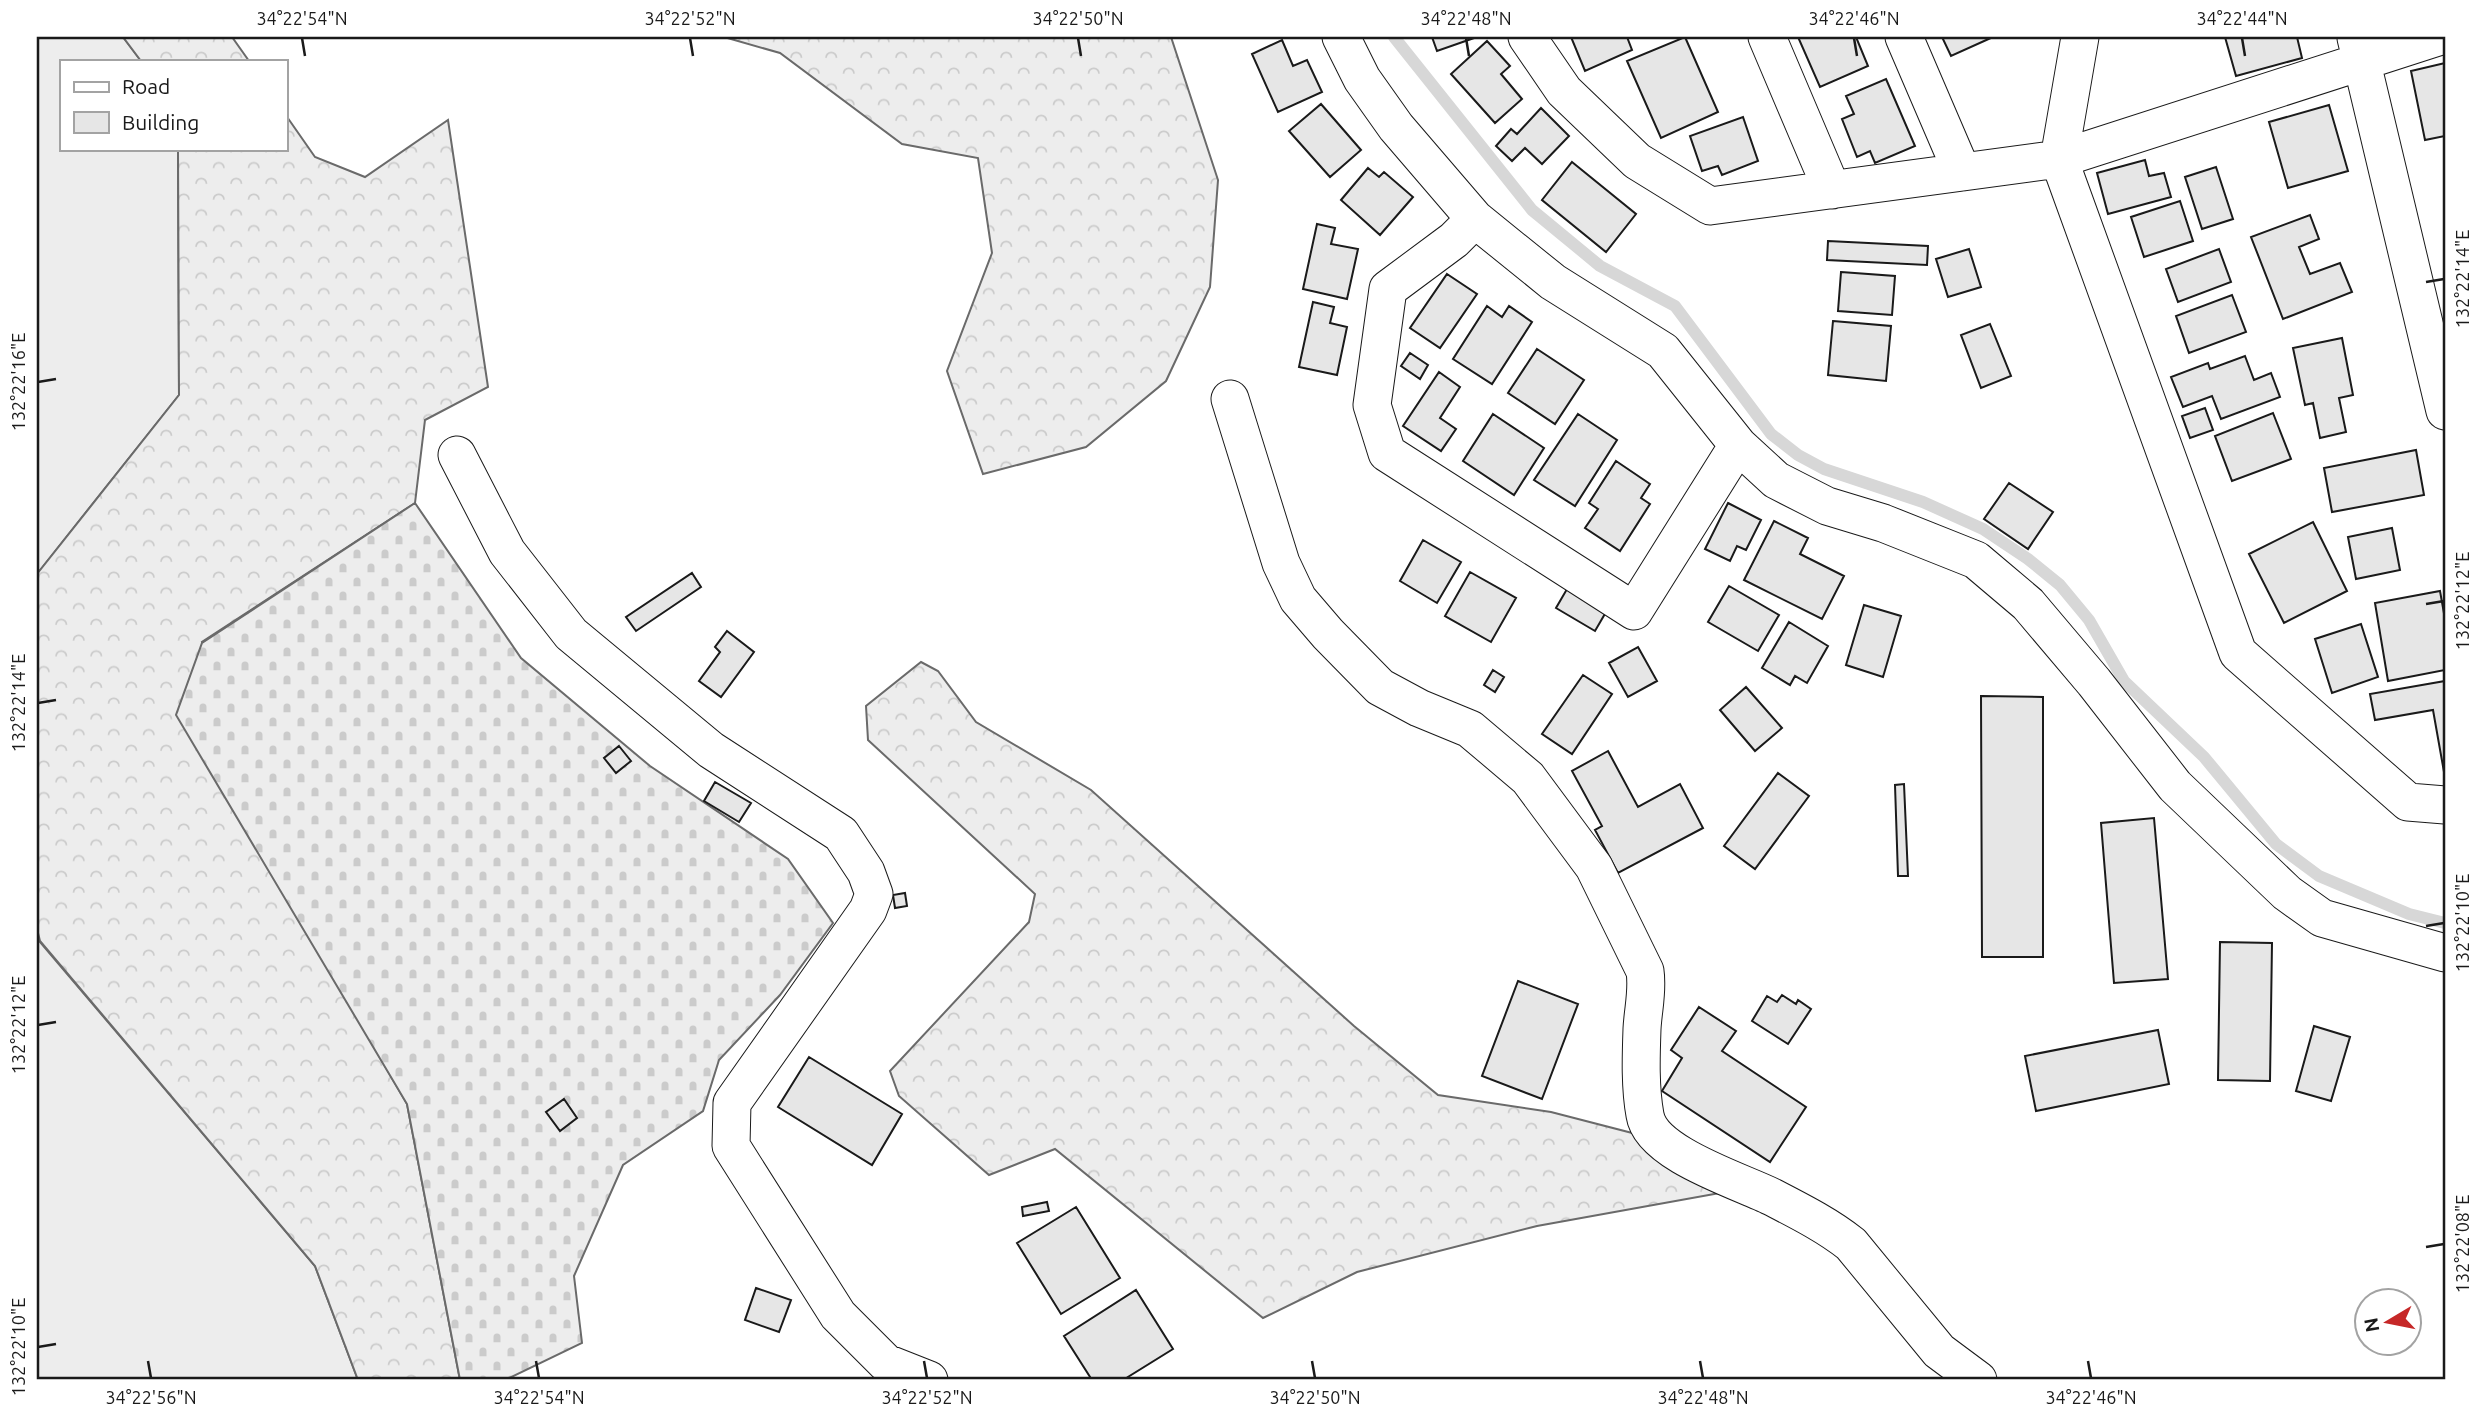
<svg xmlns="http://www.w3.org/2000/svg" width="2482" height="1417" viewBox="0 0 2482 1417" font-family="Ubuntu,sans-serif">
	<defs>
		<pattern id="forest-crowns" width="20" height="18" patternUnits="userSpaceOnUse" patternTransform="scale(1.75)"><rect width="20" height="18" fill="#ededed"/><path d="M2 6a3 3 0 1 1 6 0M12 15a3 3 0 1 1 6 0" fill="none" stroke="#cbcbcb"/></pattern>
		<pattern id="cemetery-stones" width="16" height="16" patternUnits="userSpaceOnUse" patternTransform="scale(1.75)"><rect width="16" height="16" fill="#ededed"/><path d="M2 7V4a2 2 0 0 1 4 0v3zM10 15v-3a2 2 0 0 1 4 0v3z" fill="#cbcbcb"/></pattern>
	</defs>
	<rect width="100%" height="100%" fill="#fff"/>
	<!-- built -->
	<path fill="#ededed" stroke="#6a6a6a" stroke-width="2" d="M37,37h86l18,24h-80v88h117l1,246 -142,179z
		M37,929l3,13 275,324 43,114h-321z"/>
	<!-- forest -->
	<path fill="url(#forest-crowns)" stroke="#6a6a6a" stroke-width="2" d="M123,37h109l17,24h-108z
		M724,37h447l47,143 -8,107 -44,94 -80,66 -103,27 -36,-103 45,-118 -14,-95 -76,-14 -122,-91z
		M285,114l30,43 50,20 83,-57 40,267 -63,33 -10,83 -213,139 129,331 76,131 53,276h-102l-43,-114 -275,-325 -3,-12v-355l142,-179 -1,-246h107z
		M921,662l17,9 38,51 115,68 263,236 84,69 113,17 85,22 95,57 -194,35 -180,46 -94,46 -208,-169 -66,26 -90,-79 -9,-25 139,-149 6,-28 -167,-154 -2,-34z"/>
	<!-- cemetery -->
	<path fill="url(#cemetery-stones)" stroke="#6a6a6a" stroke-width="2" d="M415,503l106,155 129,108 138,93 45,64 -53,72 -61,65 -16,51 -80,54 -49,111 8,67 -77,37h-45l-53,-276 -231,-389 26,-72z"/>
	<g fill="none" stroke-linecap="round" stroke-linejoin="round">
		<!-- stream -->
		<path stroke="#d7d7d7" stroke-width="12" d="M1394,37l138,173 68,56 75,40 96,128 27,21 26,14 99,33 60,27 45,30 32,26 29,35 35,61 80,76 72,87 43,32 90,38 36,9"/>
	</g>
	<!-- building -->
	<path fill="#e6e6e6" stroke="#1a1a1a" stroke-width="2" d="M1432,37h45l-40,14z
		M1571,37h56l5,13 -47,21z
		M1685,37l33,75 -57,26 -34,-77z
		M1798,37h58l12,29 -48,21z
		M1942,37h51l-42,19z
		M2225,37h72l5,21 -66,18z
		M1282,40l11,26 14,-6 15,32 -44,20 -26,-58z
		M1487,41l23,25 -9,8 21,25 -27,24 -44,-49z
		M2445,63v73l-20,4 -14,-69z
		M1886,79l29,67 -40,17 -5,-12 -13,6 -15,-38 12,-5 -8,-18z
		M1321,104l40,46 -31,27 -41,-46z
		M2329,105l19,66 -60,17 -19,-66z
		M1541,108l28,28 -27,28 -17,-16 -13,13 -16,-15 15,-17 6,5z
		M1743,117l15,44 -36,14 -4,-9 -16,5 -12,-35z
		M2145,160l4,16 15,-3 7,24 -63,17 -11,-41z
		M1572,162l64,52 -30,38 -64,-52z
		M2216,167l17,52 -31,10 -17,-52z
		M1368,168l11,9 5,-5 29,25 -33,38 -39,-35z
		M2180,201l13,40 -49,16 -13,-40z
		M2310,215l9,24 -20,8 11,27 30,-11 12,29 -69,27 -32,-82z
		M1317,224l18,4 -4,16 27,5 -11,50 -44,-10z
		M1828,241l100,5 -1,19 -100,-5z
		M1969,249l12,38 -33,10 -12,-38z
		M2219,249l12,33 -53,20 -12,-33z
		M1841,272l54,4 -3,39 -54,-4z
		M1447,274l30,20 -37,54 -30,-20z
		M2232,295l14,37 -57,21 -13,-37z
		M1313,302l21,5 -4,16 17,4 -10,48 -38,-8z
		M1487,306l15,11 7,-11 23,16 -40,62 -39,-25z
		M1833,321l58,5 -5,55 -58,-6z
		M1990,324l21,52 -30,12 -20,-53z
		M2342,338l11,57 -14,3 7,34 -26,6 -7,-35 -8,2 -12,-57z
		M1537,349l47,31 -29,44 -47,-31z
		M1410,353l18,12 -8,14 -19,-13z
		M2245,356l9,24 17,-7 9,24 -59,22 -9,-23 -29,11 -12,-30 37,-14 2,6z
		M1439,372l21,15 -20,31 16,11 -15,22 -38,-25z
		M2205,408l8,22 -23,8 -8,-22z
		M2273,413l18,46 -59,22 -17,-45z
		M1493,414l51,34 -30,47 -51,-34z
		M1578,414l39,26 -42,66 -41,-26z
		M2416,450l8,45 -92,17 -8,-44z
		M1616,461l34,23 -9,14 9,6 -30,47 -35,-23 13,-19 -9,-6z
		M2009,483l44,29 -25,37 -44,-30z
		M1728,503l33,17 -15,30 -9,-4 -7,15 -25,-12z
		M1774,521l34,17 -8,16 44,22 -22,43 -78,-39z
		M2313,522l34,69 -63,32 -35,-69z
		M2392,528l8,42 -44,9 -8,-42z
		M1423,540l38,22 -24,41 -37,-22z
		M1470,572l46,26 -25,44 -46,-26z
		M692,573l9,14 -65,44 -10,-14z
		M1729,586l50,29 -21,36 -50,-29z
		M1567,589l39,23 -11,19 -39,-23z
		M2440,591l5,28v51l-57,11 -13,-78z
		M1864,605l37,11 -18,61 -37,-12z
		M1789,622l39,24 -21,37 -12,-7 -5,9 -28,-17z
		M2361,624l17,53 -46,16 -17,-54z
		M727,631l27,21 -33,45 -22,-16 21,-29 -5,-5z
		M1638,647l19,34 -29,16 -19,-34z
		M1493,670l11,7 -9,15 -11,-7z
		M1583,675l29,19 -40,60 -30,-20z
		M2445,681v91h-1l-11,-62 -58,10 -5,-26z
		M1746,687l36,41 -27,23 -35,-41z
		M1981,696l62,1v260h-61z
		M619,746l12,15 -15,12 -12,-15z
		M1608,751l30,56 42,-23 23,44 -85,45 -23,-43 7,-4 -30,-55z
		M1778,773l31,23 -54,73 -31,-23z
		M715,782l36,21 -12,19 -35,-21z
		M1904,784l4,92h-10l-3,-91z
		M2154,818l14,161 -54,4 -13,-160z
		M905,893l2,13 -12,2 -2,-13z
		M2220,942l52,1 -2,138 -52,-1z
		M1518,981l60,23 -36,95 -60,-23z
		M1782,995l14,9 2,-4 13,9 -23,35 -36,-23 15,-25 10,6z
		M1699,1007l37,24 -14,20 84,56 -36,55 -108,-71 20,-33 -11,-8z
		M2314,1026l36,11 -19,64 -35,-10z
		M2158,1030l11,54 -133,27 -11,-55z
		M809,1057l93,57 -30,51 -94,-58z
		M564,1099l13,19 -17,13 -14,-19z
		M1047,1202l2,9 -26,5 -1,-9z
		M1076,1207l44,71 -59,36 -44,-71z
		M756,1288l35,12 -12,32 -34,-12z
		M1136,1290l37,59 -50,31h-31l-28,-44z"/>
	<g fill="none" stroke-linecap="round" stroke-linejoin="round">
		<defs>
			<path id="street" d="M1341,37l21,42 34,48 79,92 78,63 110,69 75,94 38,35 51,26 56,17 93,37 52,44 66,78 81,104 112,107 35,25 123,35
				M1527,37l37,54 73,70 73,45 349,-47 379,-122
				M1767,37l65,153
				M1904,37l58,135
				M2080,37l-21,122 179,494 170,149 37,3
				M2356,38l89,373
				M1475,219l-21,21 -66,49 -16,116 15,48 247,158 104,-166
				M1230,399l51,164 17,36 30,35 52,53 39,21 51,21 58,49 66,89 51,104c3,20 -2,38 -3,58 -1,28 -2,59 3,86 6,39 95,66 127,82 27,14 55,28 79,47l88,107 39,29
				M457,455l50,97 64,82 140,116 130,84 25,38 8,22 -6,16 -136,193 -1,43 107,169 48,48 43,17"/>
		</defs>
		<!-- street casing -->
		<use href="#street" stroke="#1a1a1a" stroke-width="39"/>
		<!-- street -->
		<use href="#street" stroke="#fff" stroke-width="37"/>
	</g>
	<!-- ticks -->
	<path fill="none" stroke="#1a1a1a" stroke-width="2.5" d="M302,38l3,18M690,38l3,18M1078,38l3,18M1466,38l3,18M1854,38l3,18M2242,38l3,18M2426,282l18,-3M38,382l18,-3M2426,604l18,-3M38,703l18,-3M2426,926l18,-3M38,1025l18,-3M2426,1247l18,-3M38,1347l18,-3M148,1361l3,17M536,1361l3,17M924,1361l3,17M1312,1361l3,17M1700,1361l3,17M2088,1361l3,17"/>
	<!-- border -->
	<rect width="2482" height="1417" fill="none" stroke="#ffffff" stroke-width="77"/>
	<!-- legend -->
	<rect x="60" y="60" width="228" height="91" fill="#ffffff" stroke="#a3a3a3" stroke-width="2"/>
	<rect x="74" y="82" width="35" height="10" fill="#ffffff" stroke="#a3a3a3" stroke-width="2"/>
	<text x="122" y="94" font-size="21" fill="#1a1a1a">Road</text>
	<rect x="74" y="112" width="35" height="21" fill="#e6e6e6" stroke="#a3a3a3" stroke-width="2"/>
	<text x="122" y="130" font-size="21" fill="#1a1a1a">Building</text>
	<!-- north arrow -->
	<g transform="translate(2388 1322) rotate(260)"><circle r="33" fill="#ffffff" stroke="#a3a3a3" stroke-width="2"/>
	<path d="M0-5L12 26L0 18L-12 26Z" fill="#c62828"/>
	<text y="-10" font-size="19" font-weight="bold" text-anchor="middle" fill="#1a1a1a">N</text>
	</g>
	<rect x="38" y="38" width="2406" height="1340" fill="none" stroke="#1a1a1a" stroke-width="2.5"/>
	<g font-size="18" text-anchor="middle" fill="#1a1a1a">
		<text x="302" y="25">34°22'54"N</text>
		<text x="690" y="25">34°22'52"N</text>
		<text x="1078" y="25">34°22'50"N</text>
		<text x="1466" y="25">34°22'48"N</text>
		<text x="1854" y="25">34°22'46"N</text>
		<text x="2242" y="25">34°22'44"N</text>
		<text transform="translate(2463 279) rotate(-90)" y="6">132°22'14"E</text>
		<text transform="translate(19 382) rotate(-90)" y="6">132°22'16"E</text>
		<text transform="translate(2463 601) rotate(-90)" y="6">132°22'12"E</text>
		<text transform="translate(19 703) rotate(-90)" y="6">132°22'14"E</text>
		<text transform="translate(2463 923) rotate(-90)" y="6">132°22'10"E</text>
		<text transform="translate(19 1025) rotate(-90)" y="6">132°22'12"E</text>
		<text transform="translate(2463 1244) rotate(-90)" y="6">132°22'08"E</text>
		<text transform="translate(19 1347) rotate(-90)" y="6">132°22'10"E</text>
		<text x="151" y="1404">34°22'56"N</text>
		<text x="539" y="1404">34°22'54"N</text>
		<text x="927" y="1404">34°22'52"N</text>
		<text x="1315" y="1404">34°22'50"N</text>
		<text x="1703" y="1404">34°22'48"N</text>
		<text x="2091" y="1404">34°22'46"N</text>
	</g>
</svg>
